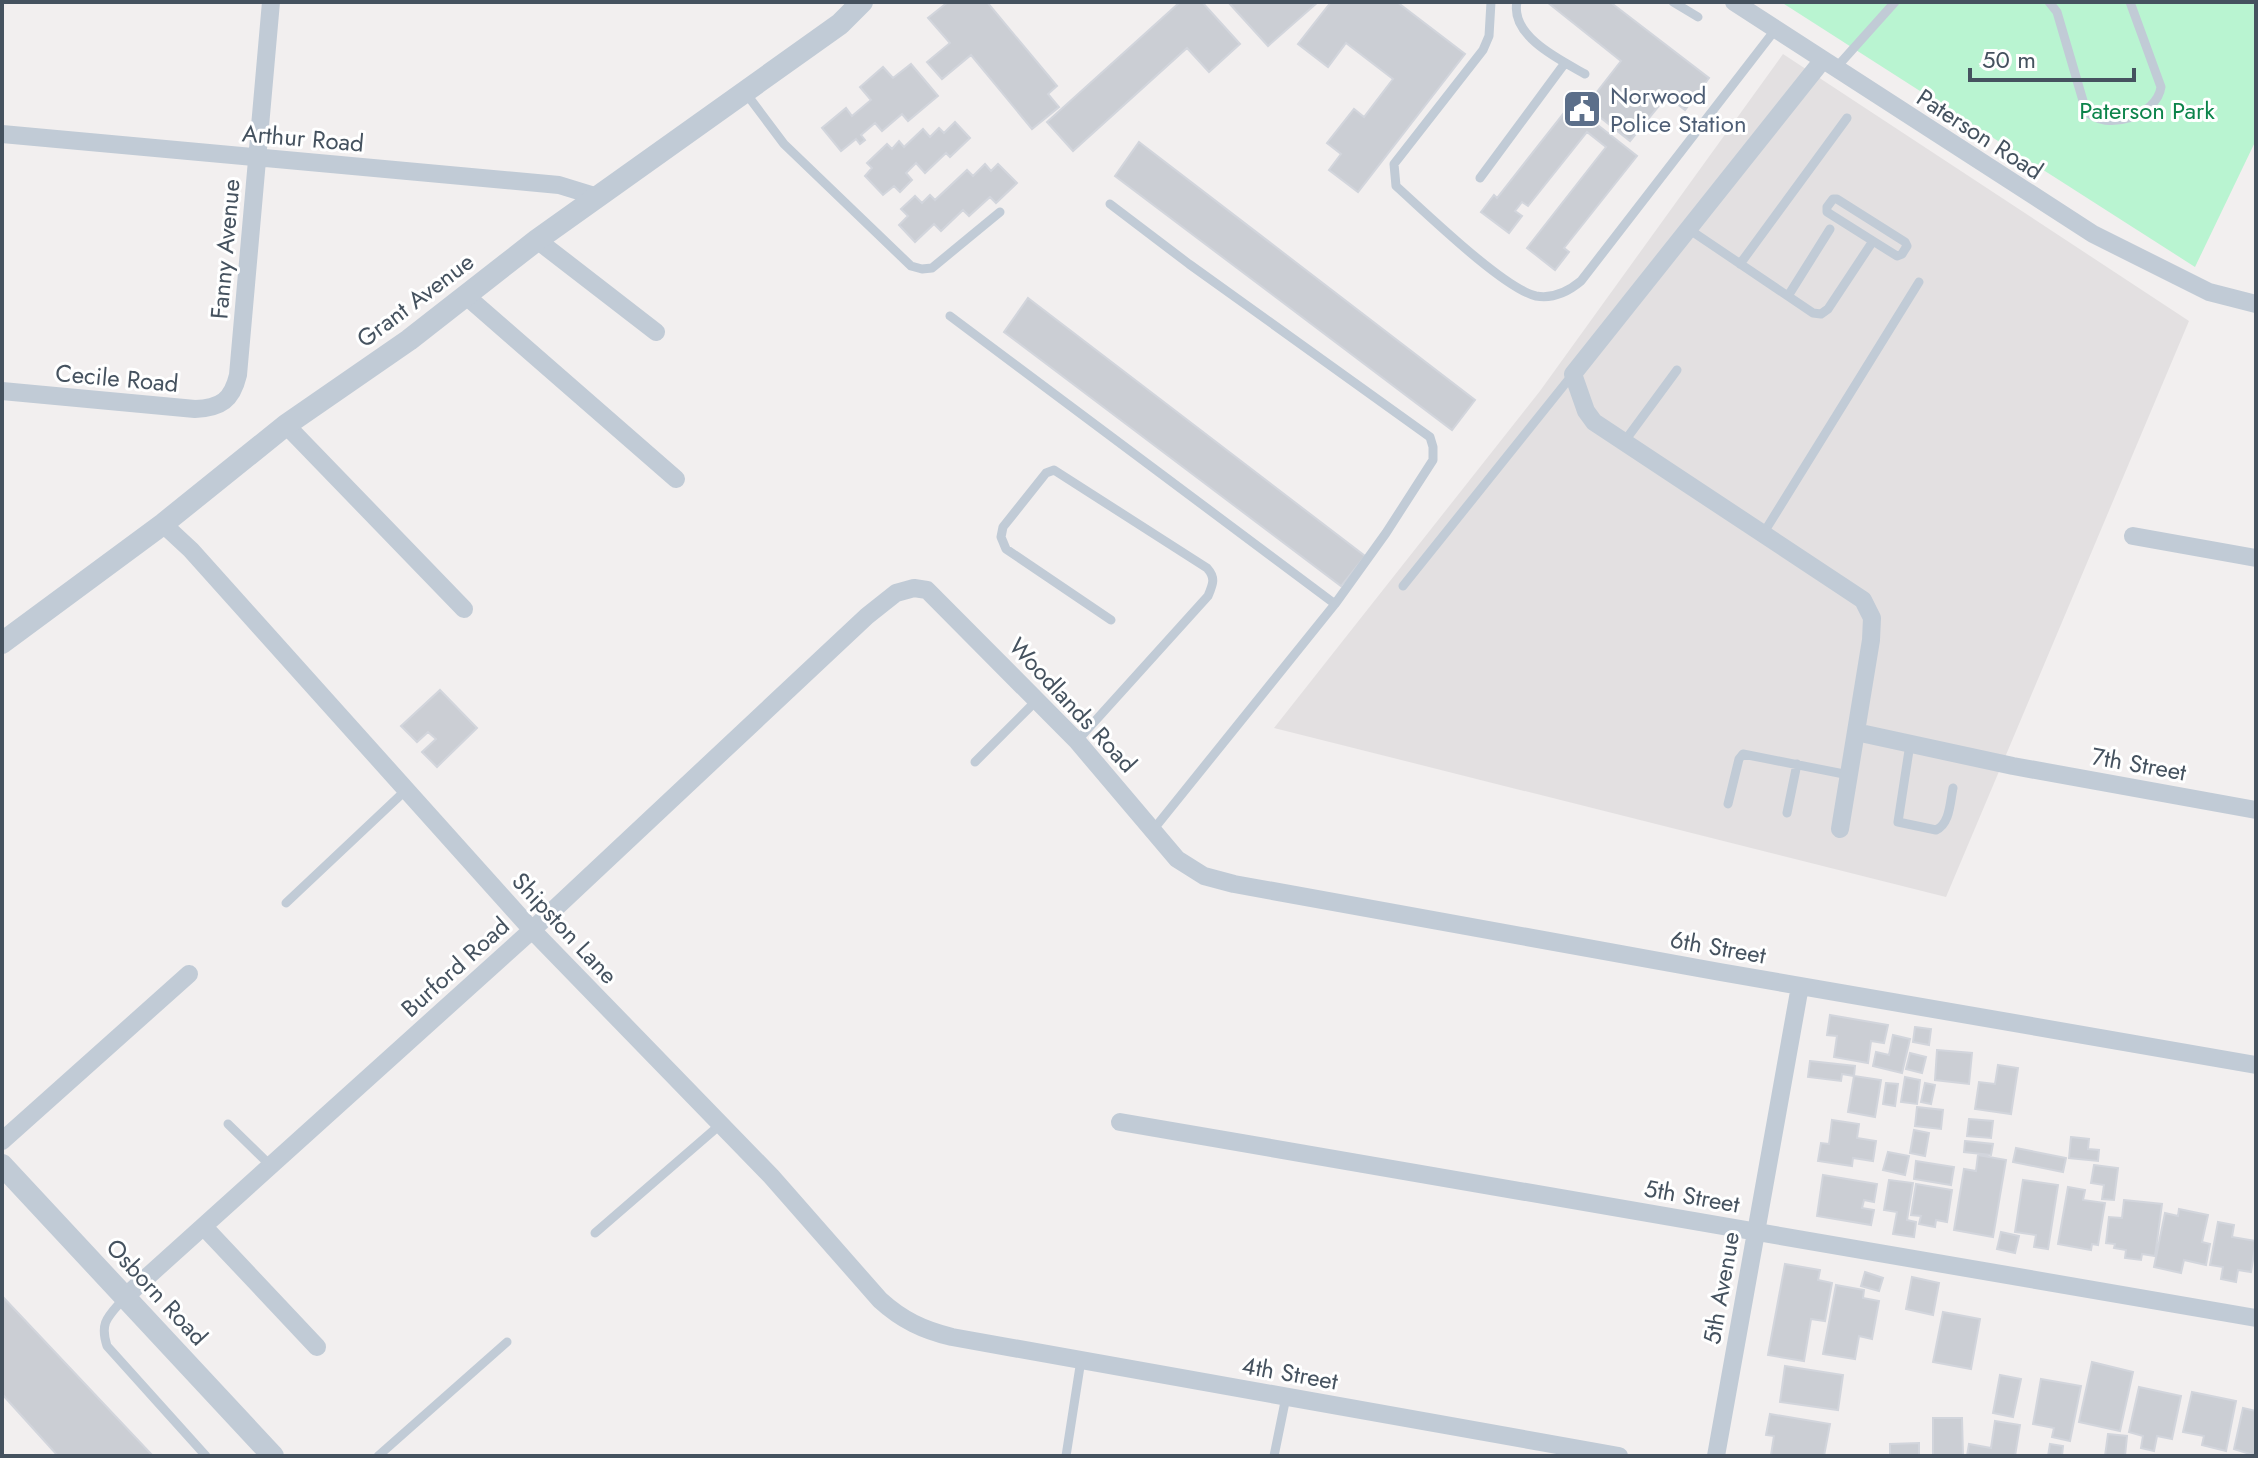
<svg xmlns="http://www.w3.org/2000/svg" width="2258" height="1458" viewBox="0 0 2258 1458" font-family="Jost,sans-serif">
	<rect width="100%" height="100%" fill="#f2efef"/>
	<!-- education -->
	<path fill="#e3e0e1" d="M1783,54l406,267 -243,576 -672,-169 266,-337z"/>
	<!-- green -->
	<path fill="#b9f4d1" d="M1781,2h475v138l-61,127z"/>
	<!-- building -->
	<path fill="#cbced4" stroke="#d2d5dc" stroke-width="2" d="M948,2h39l70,84 -9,8 11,13 -27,22 -61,-74 -29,24 -15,-17 23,-19 -22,-25z
		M1180,2h22l38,42 -31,28 -22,-24 -114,103 -26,-29z
		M1228,2h90l-50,44z
		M1331,2h66l68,52 -107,138 -29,-22 12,-16 -14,-11 27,-34 10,8 29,-38 -47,-36 -18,24 -30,-23z
		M1547,2h63l99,76 -24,32 -18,-14 -37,45 -44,-35 35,-45z
		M911,64l27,32 -30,25 -6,-7 -20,17 -7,-8 -14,12 4,5 -5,4 -4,-5 -15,12 -19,-23 24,-20 6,8 19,-16 -11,-13 23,-20 10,11z
		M1571,104l66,52 -73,92 5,4 -14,18 -28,-22 79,-101 -19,-15 -59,74 -6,-4 -7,9 7,5 -13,17 -28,-21 13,-17 3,3z
		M955,122l15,16 -20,19 -4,-4 -21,20 -9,-10 -10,10 6,7 -12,12 -6,-6 -11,9 -18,-19 7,-8 -5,-5 20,-19 5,5 7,-8 5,6 19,-18 7,8 9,-9 5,5z
		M1139,142l336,258 -23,30 -337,-254z
		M985,164l6,7 7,-7 19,19 -21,20 -6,-6 -21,19 -6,-6 -22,21 -7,-7 -19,18 -16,-17 9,-9 -7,-7 14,-13 7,7 8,-8 5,5 32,-30 6,6z
		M1028,298l337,258 -24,30 -337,-254z
		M440,690l37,38 -40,39 -15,-15 14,-13 -8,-7 -11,10 -16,-16z
		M1830,1015l58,10 -4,18 -13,-2 -3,22 -34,-6 3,-21 -10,-1z
		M1915,1027l16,2 -2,16 -16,-3z
		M1893,1035l17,4 -8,34 -29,-7 3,-14 13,3z
		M1937,1050l35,3 -3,31 -34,-4z
		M1910,1053l16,4 -4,16 -16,-4z
		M1810,1061l45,5 -1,10 -12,-2 -1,7 -33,-4z
		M1998,1065l20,3 -7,46 -36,-5 4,-27 16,2z
		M1854,1076l27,4 -6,37 -27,-5z
		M1905,1077l15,3 -3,24 -16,-2z
		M1886,1083l12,1 -3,22 -12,-2z
		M1925,1083l10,2 -4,19 -10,-2z
		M1917,1107l26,3 -2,19 -26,-3z
		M1969,1119l24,2 -2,17 -24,-2z
		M1832,1120l27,4 -2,14 19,3 -3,20 -20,-3 -1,8 -34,-5 3,-18 8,1z
		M1914,1130l15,3 -4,23 -15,-3z
		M2071,1137l18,2 -1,10 11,1 -1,11 -29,-3z
		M1965,1141l28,3 -2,11 -27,-3z
		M2016,1148l50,10 -3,14 -50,-10z
		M1888,1152l21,4 -4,19 -22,-5z
		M1978,1155l28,5 -13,77 -39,-7 10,-61 12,2z
		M1916,1161l38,6 -3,18 -37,-6z
		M2094,1165l24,3 -4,32 -12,-1 2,-14 -13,-2z
		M1823,1175l54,9 -3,18 -10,-2 -2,8 12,2 -3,15 -54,-9z
		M1889,1180l24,3 -6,37 9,2 -2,15 -21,-3 4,-22 -13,-2z
		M2023,1180l35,5 -10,64 -14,-2 2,-12 -21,-3z
		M1916,1184l36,6 -5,32 -11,-2 -1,7 -16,-3 2,-8 -10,-1z
		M2068,1187l17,3 -2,10 22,3 -7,42 -6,-1 -1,6 -33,-6z
		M2124,1200l38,4 -7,52 -13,-2 -1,6 -16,-2 1,-8 -12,-2 1,-4 -9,-1 3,-26 13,1z
		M2179,1209l29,6 -6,27 8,2 -4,21 -22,-5 -3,13 -27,-6 11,-54 13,3z
		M2218,1222l16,3 -2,12 24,4 -5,31 -13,-2 -2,12 -15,-3 2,-12 -13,-2z
		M2001,1232l18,4 -4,17 -18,-4z
		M1785,1264l35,6 -2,10 14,3 -7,38 -14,-2 -7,42 -36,-6z
		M1865,1272l18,6 -4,13 -18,-5z
		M1912,1277l27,6 -6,32 -27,-6z
		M1836,1285l28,5 -1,8 16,3 -7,38 -13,-3 -4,23 -32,-5z
		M2,1296l151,160h-95l-56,-62z
		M1943,1312l37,7 -9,50 -38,-7z
		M2092,1362l41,10 -13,59 -41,-9z
		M1785,1366l58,9 -5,35 -58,-8z
		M2000,1375l21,4 -8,38 -20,-4z
		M2041,1379l40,7 -11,55 -18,-4 2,-9 -21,-4z
		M2139,1387l42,9 -9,43 -15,-3 -3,15 -13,-3 2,-12 -14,-4z
		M2192,1392l44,9 -10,50 -24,-6 2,-9 -21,-4z
		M2243,1408l13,3v45l-22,-7z
		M1770,1414l60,10 -6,32 -53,-1 3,-19 -8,-1z
		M1933,1418h29l1,38h-42h12z
		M1995,1421l25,4 -5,31h-48l2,-12 22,4z
		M2108,1434l19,2 -2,20h-20z
		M1919,1443v13h-29v-12z
		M2050,1444l13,2 -1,10h-14z"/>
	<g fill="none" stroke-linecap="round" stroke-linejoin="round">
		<!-- service -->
		<path stroke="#c1cbd6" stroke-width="9" d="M1491,2l-2,34 -6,14 -89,114 2,22c28,25 108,103 140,110 17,3 33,-5 45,-15l194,-251
			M1517,2c-7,34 43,58 68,72
			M1673,2l25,15
			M2049,2l8,10 29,99c20,21 71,5 75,-24l-31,-85
			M1835,69l60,-67
			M745,92l39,52 127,122 11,3 10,-1 68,-56
			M1480,178l85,-115
			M1110,204l79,60 241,173 3,10v13l-47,73 -51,71
			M1687,228l126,85 8,1 7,-5 45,-68 -46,-29v-5l6,-8h4l68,43 2,4 -5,8 -5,2 -24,-15
			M1740,264l107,-146
			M1788,296l42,-67
			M950,316l385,288 -182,226
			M1624,442l53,-72
			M1763,534l156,-252
			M1403,586l170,-212
			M1077,741l131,-145c5,-12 8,-18 -1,-28l-153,-98 -8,3 -43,54 -2,10 5,12 105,71
			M1910,744l-12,78 38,8c14,-6 14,-28 17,-42
			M975,762l62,-62
			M1728,804l11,-45 4,-5 106,21
			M1787,813l10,-49
			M286,903l120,-113
			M228,1124l43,42
			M595,1233l126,-109
			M125,1297c-16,19 -26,24 -18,49l99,110
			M378,1456l129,-114
			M1066,1456l15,-96
			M1274,1456l12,-59"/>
		<!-- minor -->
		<path stroke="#c1cbd6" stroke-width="18" d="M1734,2l359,232 116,58 47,12
			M1822,61l-249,313 13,37 8,11 269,178 9,18 -1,22 -31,189
			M2,134l557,51 39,12
			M537,240l119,92
			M465,295l211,184
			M2,391l193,18c26,-1 37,-9 43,-34l33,-373
			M286,425l178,184
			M163,524l28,26 341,380 239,246 109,124c22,20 43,30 72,37l667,119
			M2133,536l123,22
			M1856,732l157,34 243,44
			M1120,1122l1136,196
			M2,1141l187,-167
			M204,1227l113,120
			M126,1296l406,-366 335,-314 29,-23 18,-5 13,2 150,151 100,118 27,17 30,8 486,88 536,93
			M1716,1456l84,-470"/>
		<!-- tertiary -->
		<path stroke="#c1cbd6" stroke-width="22" d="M2,643l161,-119 123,-99 123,-85 128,-100 303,-216 22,-22
			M2,1165l271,291"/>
	</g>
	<!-- icons -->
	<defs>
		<symbol id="civic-square" viewBox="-11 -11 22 22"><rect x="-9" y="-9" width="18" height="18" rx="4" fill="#5c6f8a" stroke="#fff"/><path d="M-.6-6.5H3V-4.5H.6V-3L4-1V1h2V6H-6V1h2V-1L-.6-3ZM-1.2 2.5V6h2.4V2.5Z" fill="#fff"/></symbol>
	</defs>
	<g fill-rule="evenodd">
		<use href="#civic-square" x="1560" y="87" width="44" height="44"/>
	</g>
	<g text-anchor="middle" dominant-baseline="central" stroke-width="6" stroke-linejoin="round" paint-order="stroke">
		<!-- service labels -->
		<g font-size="24" fill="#4e5e75" stroke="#fff" text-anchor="start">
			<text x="1610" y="95">Norwood<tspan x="1610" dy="28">Police Station</tspan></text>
		</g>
		<!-- park labels -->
		<g font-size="24" fill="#0c844b" stroke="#fff">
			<text x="2147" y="110">Paterson Park</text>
		</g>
		<!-- street labels -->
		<g font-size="24" fill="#45525f" stroke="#fff">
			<text transform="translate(1980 134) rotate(33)">Paterson Road</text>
			<text transform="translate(303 138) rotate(5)">Arthur Road</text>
			<text transform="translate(225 249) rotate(-85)">Fanny Avenue</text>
			<text transform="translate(415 300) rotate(-37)">Grant Avenue</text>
			<text transform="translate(117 378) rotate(5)">Cecile Road</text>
			<text transform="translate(1073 705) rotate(47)">Woodlands Road</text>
			<text transform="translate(2139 764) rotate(10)">7th Street</text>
			<text transform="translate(565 928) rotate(47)">Shipston Lane</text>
			<text transform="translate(1718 947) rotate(10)">6th Street</text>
			<text transform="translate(455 967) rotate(-42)">Burford Road</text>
			<text transform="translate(1692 1196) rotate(10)">5th Street</text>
			<text transform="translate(1721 1288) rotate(-80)">5th Avenue</text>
			<text transform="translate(157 1292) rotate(47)">Osborn Road</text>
			<text transform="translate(1290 1373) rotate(10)">4th Street</text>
		</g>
	</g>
	<!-- border -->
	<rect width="2258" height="1458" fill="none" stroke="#45525f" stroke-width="8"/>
	<!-- scale -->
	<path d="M1970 68v12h164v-12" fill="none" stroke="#45525f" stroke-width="4"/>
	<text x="1982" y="68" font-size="24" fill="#45525f" stroke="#ffffff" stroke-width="6" paint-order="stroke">50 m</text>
</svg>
